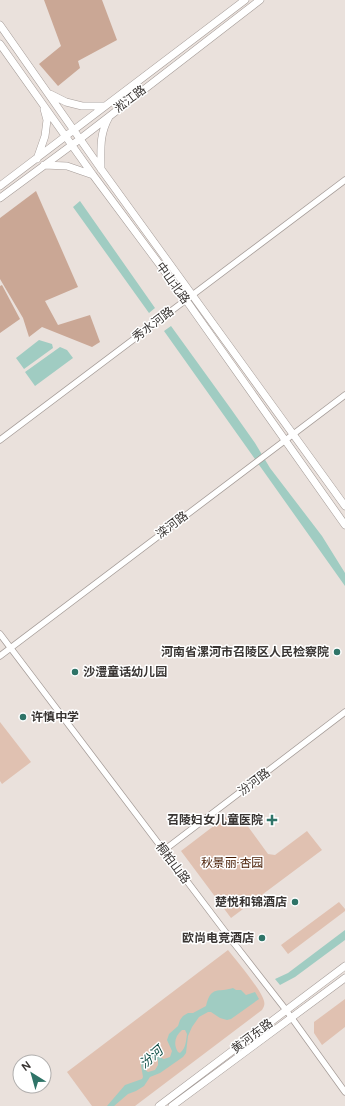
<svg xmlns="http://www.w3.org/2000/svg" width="345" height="1106" viewBox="0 0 345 1106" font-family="'DM Sans','Noto Sans SC',sans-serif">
	<rect width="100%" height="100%" fill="#eae1dc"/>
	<!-- green -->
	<path fill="#e0c1b1" d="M0,722l31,40 -29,22 -2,-3z
		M228,815l6,7 7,-5 27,37 7,1 32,-24 15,19 -91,68 -50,-67z
		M339,902l6,7v2l-57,43 -7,-9z
		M228,950c8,10 34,41 36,51 1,4 0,6 -2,9l-127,96h-43l-25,-34z
		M345,999v28l-23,18 -8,-12v-11z"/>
	<!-- forest -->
	<path fill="#caa795" d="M44,0h58l15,40 -39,21 2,7 -22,18 -19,-22 22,-18z
		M36,191l42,96 -33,14 13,24 32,-10 10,27 -8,5 -50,-20 -13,10 -6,-19 -23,-39v-61z
		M2,285l18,34 -20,14v-47z"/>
	<!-- water -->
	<path fill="#a0ccc2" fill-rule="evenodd" d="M80,201l75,107 -6,5 -76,-106z
		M171,326l60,83 24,34 15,25 52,68 23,37v13l-181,-255z
		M39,340l13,4 1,4 -29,21 -8,-11z
		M60,347l7,3 6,8 -38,28 -10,-14z
		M345,930v10l-50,37 -15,8 -5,-6 13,-6z
		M233,988l3,2h5l5,5 9,-3 4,7 -28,20 -4,1 -7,-2 -9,-6h-3l-9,5 -7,10 -4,9 -2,17 -3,4 -23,16 -10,4 -6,9 -8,5 -8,3 -14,12h-7l18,-21 17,-6 1,-2 -2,-12 3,-8 8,-3 12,5 6,-2 2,-6 -5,-11 2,-6 9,-8 2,-6 3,-4 5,-3h5l13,-7c5,-21 12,-13 27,-18zM182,1030h3l2,4c-1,7 -1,14 -7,19l-2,-1c-5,-8 -3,-16 4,-22zM152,1058h4l2,2v5l-3,5 -7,2 -4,-3 -1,-3 3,-6z"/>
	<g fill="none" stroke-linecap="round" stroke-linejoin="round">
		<defs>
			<path id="minor" d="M0,440l345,-260
				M0,634l233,308 53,68 59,82
				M0,656l345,-261
				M163,851l182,-139"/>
			<path id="major" d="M0,25l101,144 244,337
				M0,44l93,131 93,125 159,225
				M50,94l16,8 16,4h23
				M37,159l8,-23 2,-16 -3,-11
				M44,165l23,1 26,9
				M101,169c0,-20 -2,-34 8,-52
				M0,186l245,-186
				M0,198l80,-59 180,-139
				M159,1106l186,-140
				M172,1106l173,-128"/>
		</defs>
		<!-- minor casing -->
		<use href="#minor" stroke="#a59c98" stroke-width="7"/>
		<!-- major casing -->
		<use href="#major" stroke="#a59c98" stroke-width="8"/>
		<!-- minor -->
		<use href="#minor" stroke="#fff" stroke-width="5.5"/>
		<!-- major -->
		<use href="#major" stroke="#fff" stroke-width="7"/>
	</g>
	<!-- markers -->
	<g fill="#2f7468" stroke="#fff" stroke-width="1.5">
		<circle cx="337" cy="652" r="4"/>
		<circle cx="75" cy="672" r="4"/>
		<circle cx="23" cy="717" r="4"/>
		<path d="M270 814h4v4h4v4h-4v4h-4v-4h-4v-4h4z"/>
		<circle cx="295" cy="902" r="4"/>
		<circle cx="262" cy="938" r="4"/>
	</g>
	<g text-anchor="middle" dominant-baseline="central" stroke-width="3" stroke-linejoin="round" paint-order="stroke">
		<!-- street labels -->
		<g font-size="12" fill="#393533" stroke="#fff">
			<text transform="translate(130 99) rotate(-37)">淞江路</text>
			<text transform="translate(173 283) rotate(54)">中山北路</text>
			<text transform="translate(153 324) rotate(-37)">秀水河路</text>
			<text transform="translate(172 525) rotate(-37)">滦河路</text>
			<text transform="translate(254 782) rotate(-37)">汾河路</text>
			<text transform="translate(173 863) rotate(53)">桐柏山路</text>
			<text transform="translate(252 1036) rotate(-37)">黄河东路</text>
		</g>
		<!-- poi labels -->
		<g font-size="12" font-weight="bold" fill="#393533" stroke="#fff" text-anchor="end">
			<text x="329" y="652">河南省漯河市召陵区人民检察院</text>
			<text x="83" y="672" text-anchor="start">沙澧童话幼儿园</text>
			<text x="31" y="717" text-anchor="start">许慎中学</text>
			<text x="263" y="820">召陵妇女儿童医院</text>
			<text x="287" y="902">楚悦和锦酒店</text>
			<text x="254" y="938">欧尚电竞酒店</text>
		</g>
		<!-- park labels -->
		<g font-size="12" fill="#461a00" stroke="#fff">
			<text x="232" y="863">秋景丽·杏园</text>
		</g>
		<!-- water labels -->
		<g font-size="13" font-style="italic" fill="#0e4d44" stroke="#fff">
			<text transform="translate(151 1057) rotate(-41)">汾河</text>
		</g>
	</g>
	<!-- north arrow -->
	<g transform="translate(32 1074) rotate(323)"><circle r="19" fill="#ffffff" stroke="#b0aead"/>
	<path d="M0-3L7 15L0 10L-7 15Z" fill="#2f7468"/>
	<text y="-6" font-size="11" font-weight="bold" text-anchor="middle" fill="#393533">N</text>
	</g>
</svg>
